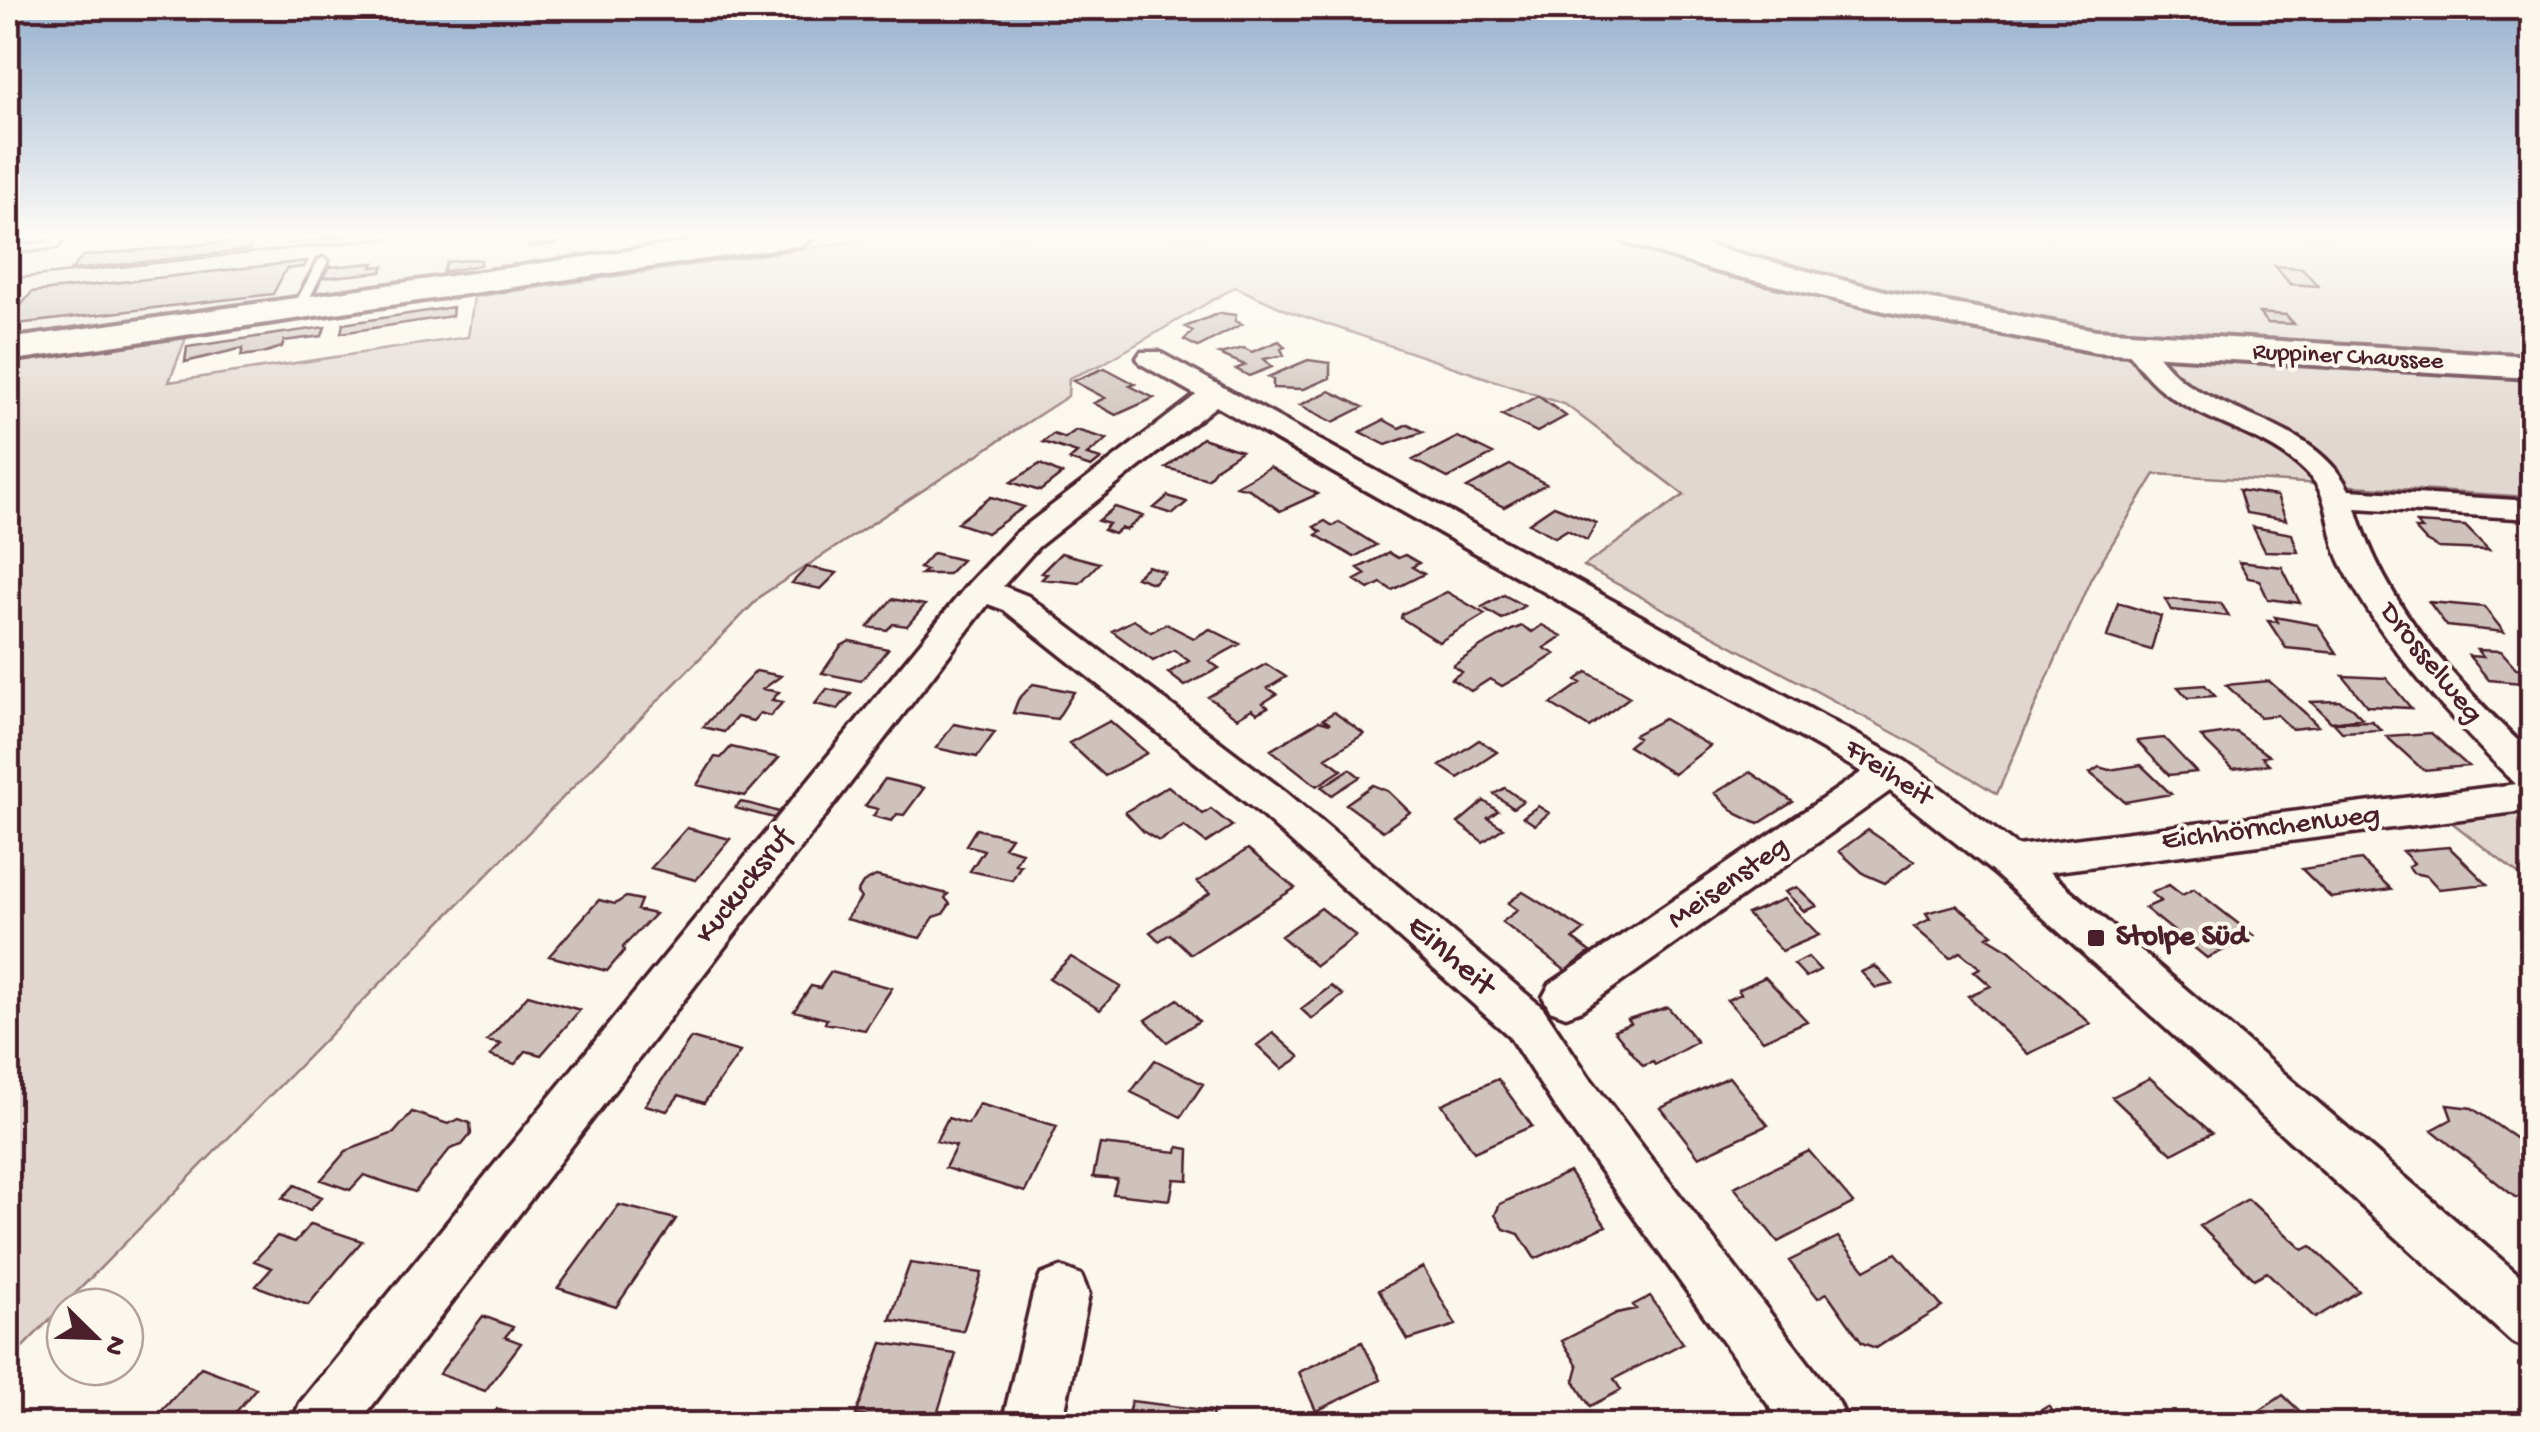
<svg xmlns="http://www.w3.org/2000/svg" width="2540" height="1432" viewBox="0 0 2540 1432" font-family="'Gochi Hand',sans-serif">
	<rect width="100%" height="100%" fill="#fbf7ec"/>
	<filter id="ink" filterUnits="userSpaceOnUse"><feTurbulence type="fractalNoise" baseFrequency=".01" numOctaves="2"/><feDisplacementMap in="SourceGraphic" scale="20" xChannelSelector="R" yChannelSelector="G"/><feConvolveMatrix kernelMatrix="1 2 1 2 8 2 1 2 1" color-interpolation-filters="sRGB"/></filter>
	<g filter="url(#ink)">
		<!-- built -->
		<path fill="#eee7de" d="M189,236h518v4l-699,99v-84z"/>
		<!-- green -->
		<path fill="#e2d7d0" stroke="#967b7e" stroke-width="2.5" d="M890,236h1642v261l-377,-23 -64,104 -94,216 -70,-43 -343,-185 100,-71 -118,-90 -278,-94 -53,-24 -134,78 -32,13 -1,18 -306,199 -754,767v-1000l178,-24 -17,44 299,-45 6,-40z
			M2532,809v76l-86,-67z"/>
		<!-- building -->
		<path fill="#cfc2bc" stroke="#4a1f2b" stroke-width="2.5" d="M312,236h36l-62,8 3,-5z
			M577,236l-23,8 -25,3 1,-9z
			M256,239l-7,11 -178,20 12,-14z
			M474,259l7,1 -1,5 -37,7 4,-10z
			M307,261l-3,6 -18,2 -13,25 -265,31v-14l9,-1 15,-18z
			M374,263l-2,4 12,-1 -3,6 -59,6 7,-11z
			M2275,266l27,2 16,18 -28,-2z
			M453,307l-1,9 -111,17 2,-9z
			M1220,313l16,2 -1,6 7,3 -44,23 -14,-7 9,-9 -8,-4z
			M2259,313l27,2 8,9 -27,-1z
			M325,327l-3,9 -38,5 -2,6 -19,6 -22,3 2,-8 -58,14 2,-15z
			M1279,341l6,6 -4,2 3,6 -20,4 8,8 -23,9 -13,-7 9,-4 -26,-11 25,-6 8,4z
			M1308,360l22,3v15l-26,11 -31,-1v-8l-5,-3z
			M1105,368l30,16 -5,2 24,12 -38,17 -22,-12 11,-5 -32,-17z
			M1330,391l33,16 -30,15 -33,-17z
			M1538,396l28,20 -29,16 -35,-17z
			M1384,420l15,8 9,-4 15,8 -37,13 -26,-13z
			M1076,430l31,9 -20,16 14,4 -10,8 -22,-7 8,-7 -34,-11 10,-8 12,4z
			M1458,437l35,17 -45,24 -35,-18z
			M1202,438l39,13 -24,16 -9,12 -42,-11z
			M1040,464l22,10 -22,17 -29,-9z
			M1510,465l36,19 -42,23 -37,-19z
			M1270,467l32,19 16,8 -38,17 -31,-22 -13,-3z
			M2239,490l38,6 9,24 -40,-7z
			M1168,496l19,6 -14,12 -19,-6z
			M991,497l33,10 -37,26 -30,-10z
			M1554,506l42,17 -9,17 -20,-10 -12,7 -26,-14z
			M1115,507l28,9 -17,14 -5,-2 -7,6 -11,-4 6,-6 -11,-3z
			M1325,521l8,5 6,-4 37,23 -22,12 -38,-22 5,-3 -7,-5z
			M2416,523l49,3 24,24 -50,-2 -13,-7 -11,-12h7z
			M2253,527l39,7 6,18 -33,-1z
			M933,553l29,7 -14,14h-27l5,-4 -7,-2z
			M1061,553l38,10 -19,20 -38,-4 5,-5 -6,-1z
			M1389,553l9,5 7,-3 14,8 -7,4 12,7 -32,16 -11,-7 -12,6 -14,-9 11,-6 -8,-6z
			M2239,562l43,5 18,36 -32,-4 -9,-19 -11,-2z
			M1148,566l17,6 -12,11 -17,-6z
			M807,567l30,6 -16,16 -29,-6z
			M1447,592l38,22 -46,28 -38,-24 1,-4z
			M1504,595l20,11 -22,13 -20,-12z
			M892,599l33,6 -18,21 -14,-2 -6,6 -19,-3z
			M2165,599l55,4 8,13 -57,-6z
			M2429,602l55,5 20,25 -57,-6z
			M2118,603l43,13 -10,34 -44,-13z
			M2275,617l43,8 19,28 -51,-5 -18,-27 10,1z
			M1134,620l17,12 15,-8 28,14 16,-9 30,15 -31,17 10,7 -34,18 -17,-13 21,-12 -15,-11 -21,11 -41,-30z
			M1542,625l20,11 -18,12 11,6 -23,15 -30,17 -12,-7 -19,12 -20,-12 11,-7 -9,-6 29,-20 30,-16 10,-4 10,6z
			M850,641l38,8 -27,32 -39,-8 19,-27z
			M2477,650l24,1 15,17 16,1v15l-43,-4 -20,-24 14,1z
			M1266,664l20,13 -18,11 9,6 -14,9 5,4 -11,6 -5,-4 -15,9 -29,-21z
			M756,671l25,5 -18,13 16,3 -7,8 11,2 -13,14 -10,-3 -7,8 -16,-4 -13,15 -21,-5z
			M1587,672l43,25 -41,30 -38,-23 30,-21 -5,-3z
			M2343,676l43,2 25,30 -44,-2z
			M2269,681l35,31 14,14 -26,3 -15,-14 -17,2 -34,-32z
			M1033,684l41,8 -17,27 -44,-6 5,-13z
			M2205,685l10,11 -27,2 -10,-11z
			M827,689l24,5 -13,15 -23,-5z
			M2339,701l12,6 11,11 -31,4 -20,-20z
			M1334,712l30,22 -38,24 16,12 -25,16 -46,-36 48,-29 11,3 -7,-5z
			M1664,719l46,27 -36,28 -46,-28 10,-8 -4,-3z
			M1110,721l37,32 -42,23 -36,-33z
			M2372,721l9,9 -39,2 -9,-10z
			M954,724l41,8 -18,25 -41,-9z
			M2236,732l33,24 -7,1 7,7 -36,5 -32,-32z
			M2431,733l37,33 -45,4 -37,-34z
			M2164,738l32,34 -27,3 -32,-34z
			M1479,740l18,12 -39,26 -18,-12z
			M731,747l48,11 -34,38 -48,-11 18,-28 6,1z
			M2141,765l30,29 -46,8 -35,-29 9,-6 10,3z
			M1350,769l10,8 -28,18 -10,-8z
			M1750,772l43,30 -35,22 -21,-10 -22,-21z
			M885,779l39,9 -20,27 -7,-1 -5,7 -19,-5 5,-7 -13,-3z
			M1373,785l15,6 22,21 -27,19 -37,-27z
			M1168,786l35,28 8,-5 21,17 -26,17 -22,-17 -25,15 -15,-9 -19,-20z
			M1505,788l18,13 -10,7 -19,-14z
			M1484,801l14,10 -10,7 15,10 -20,14 -25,-19z
			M740,802l11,2 28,8 -5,6 -39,-10z
			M1538,806l11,7 -14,12 -12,-8z
			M687,828l43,11 -34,41 -45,-12z
			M976,829l35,8 -7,10 18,5 -7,12 6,1 -9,15 -42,-9 14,-21 -18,-5z
			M1868,830l46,31 -29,22 -21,-9 -25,-23z
			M2449,847l38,37 -48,5 -12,-13 -14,-3 -5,-6 6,-4 -12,-12z
			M1248,849l47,39 -104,66 -21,-20 -11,7 -9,-9 60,-39 -13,-11z
			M2361,860l30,29 -60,9 -29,-29z
			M876,876l72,18 -3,4 5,6 -7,10 -9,3 -14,21 -74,-19 15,-21 -4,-5 6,-10z
			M2169,885l13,10 12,-6 60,47 -47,22 -62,-50 16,-7 -10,-8z
			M1797,887l20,19 -13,5 -19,-19z
			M1523,892l61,38 -11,9 17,13 -24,19 -64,-49 16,-12 -10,-7z
			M626,897l15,3 -4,10 18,4 -32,33 1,4 -17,20 -58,-15 50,-56 16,4z
			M1784,899l35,36 -37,16 -35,-37z
			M1956,905l37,29 -6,3 23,14 81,73 -63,30 -60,-58 23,-10 -17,-15 6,-3 -20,-16 -10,6 -36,-31 16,-8 -4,-6z
			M1321,908l35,28 -40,30 -35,-30z
			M1071,957l50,30 -21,23 -51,-32z
			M1808,957l12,13 -14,7 -12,-13z
			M1875,966l18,18 -17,4 -15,-16z
			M831,972l61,16 -27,42 -40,-7 2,-4 -33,-8 17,-25 9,2z
			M1765,977l42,44 -44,19 -36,-40 14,-6 -3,-4z
			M1331,986l12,9 -31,24 -11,-10z
			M528,995l52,15 -39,45 -15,-4 -11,13 -25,-8 11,-12 -14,-3z
			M1178,999l21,22 -32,21 -21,-22z
			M1668,1007l29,35 -42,23 -2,-3 -10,4 -29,-36 17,-7 -3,-4z
			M1273,1033l27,24 -18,12 -25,-24z
			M691,1038l49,14 -36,51 -25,-8 -12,16 -22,-6z
			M1155,1060l48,24 -22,33 -50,-25z
			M1729,1077l39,48 -69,32 -38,-49z
			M2150,1078l62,55 -40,21 -60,-57z
			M1498,1079l34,47 -58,26 -32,-48z
			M979,1104l78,22 -32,66 -80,-24 11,-22 -20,-5 12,-23 20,6z
			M2447,1105l25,3 59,41 -4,3 5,4v33l-16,9 -84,-68 20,-11z
			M412,1112l36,12 11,-5 11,4 1,11 -9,11 -12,4 -35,43 -51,-17 -14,15 -29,-10 25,-29 48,-18z
			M1100,1144l77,8 1,-5 11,2 -1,31 -14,-1 -4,21 -57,-6 4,-15 -24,-2z
			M1809,1151l44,52 -75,39 -44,-55z
			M1569,1172l37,54 -71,33 -16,-25 -15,-5 -9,-14 5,-11z
			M295,1185l27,12 -12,13 -28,-12z
			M2248,1199l55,51 8,-4 48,45 -44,27 -48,-46 -13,7 -54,-53z
			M619,1205l57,14 -60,88 -58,-19z
			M311,1224l51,17 -54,64 -52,-19 16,-18 -18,-7 23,-25 18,6z
			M1838,1237l27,33 31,-17 46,54 -66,41 -14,-5 -35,-50 -9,5 -29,-37z
			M910,1263l72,10 -19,58 -73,-11z
			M1423,1267l33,58 -48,15 -29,-50z
			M1650,1296l33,47 -69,36 7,11 -31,16 -16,-25 4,-15 -16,-25 55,-28 19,-4 -3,-4z
			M483,1316l30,11 -8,10 16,6 -36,48 -46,-17z
			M1362,1342l19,38 -65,31 -17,-39z
			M882,1343l74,11 -22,70 -78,-9z
			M201,1367l55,21 -30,36h-76z
			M2283,1395l30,29h-73z
			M1131,1401l82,10 -2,13h-85z
			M2048,1406l15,18h-45z
			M497,1409l38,15h-49z"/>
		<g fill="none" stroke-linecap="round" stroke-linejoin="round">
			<defs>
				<path id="service" d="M55,236h11l-9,11 -49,6v-6l42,-5z
					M323,258l5,3 -23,46 -10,2 -2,-2 25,-46z"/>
				<path id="minor" d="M2137,338l9,2c13,17 25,33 43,45 53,34 129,44 160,105l183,11v18l-176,-11c29,100 102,176 176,246v56l-483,62 483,414v64l-20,-8 -518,-469 -104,-82 -308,219 -16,6 -16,-6 -7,-13 7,-13 312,-212 -646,-366 -178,141 -35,39 25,10 258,196 257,216 46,69 250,326 9,21h-66l-227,-317 -46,-71 -251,-224 -254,-202 -16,-6 -630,820h-67l9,-21 669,-820 47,-50 180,-138 -55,-31 -4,-6 4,-6h18l746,409 112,85 499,-62c-65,-65 -132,-136 -174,-219 -14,-26 -11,-63 -29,-85 -36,-43 -98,-53 -143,-84 -20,-13 -33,-31 -46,-50z
					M1061,1267l20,8 8,19 -27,130h-60l31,-130 8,-19z"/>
				<path id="secondary" d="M732,236h85l-16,9 -793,116v-22z
					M1621,236h50l218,56 207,38 436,26v22l-436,-26 -207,-40 -174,-41 -89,-28z"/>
			</defs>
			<!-- service casing -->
			<use href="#service" stroke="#4a1f2b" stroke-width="7"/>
			<!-- minor casing -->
			<use href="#minor" stroke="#4a1f2b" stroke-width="7"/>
			<!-- secondary casing -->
			<use href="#secondary" stroke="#4a1f2b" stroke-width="8"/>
			<!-- service -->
			<use href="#service" fill="#fbf7ec" fill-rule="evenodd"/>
			<!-- minor -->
			<use href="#minor" fill="#fbf7ec" fill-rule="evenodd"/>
			<!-- secondary -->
			<use href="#secondary" fill="#fbf7ec" fill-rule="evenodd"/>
			<!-- tram -->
			<path stroke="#4a1f2b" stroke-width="2.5" d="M8,279l399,-43"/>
		</g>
	</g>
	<!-- sky -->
	<linearGradient id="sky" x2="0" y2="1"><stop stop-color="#97b1cf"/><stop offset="0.54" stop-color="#fdfbf6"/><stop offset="1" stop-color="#fdfbf6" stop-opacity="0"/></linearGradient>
	<rect width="2540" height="437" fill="url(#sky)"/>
	<!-- markers -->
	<rect fill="#4a1f2b" stroke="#fbf7ec" stroke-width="4" x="2086" y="928" width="20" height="20" rx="5"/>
	<g text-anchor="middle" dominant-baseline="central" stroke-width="8" stroke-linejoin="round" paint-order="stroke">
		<!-- far-street labels -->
		<g font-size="25" fill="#4a1f2b" stroke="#fbf7ec">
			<text transform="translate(2348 358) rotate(3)">Ruppiner Chaussee</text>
		</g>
		<!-- street labels -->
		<g font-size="30" fill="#4a1f2b" stroke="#fbf7ec">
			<text transform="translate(2430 664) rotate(51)">Drosselweg</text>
			<text transform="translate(1888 774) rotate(33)">Freiheit</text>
			<text transform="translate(2271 829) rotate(-7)">Eichhörnchenweg</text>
			<text transform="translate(1729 884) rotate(-35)">Meisensteg</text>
			<text transform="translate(745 887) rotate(-52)">Kuckucksruf</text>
		</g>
		<!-- poi labels -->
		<g font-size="30" font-weight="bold" fill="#4a1f2b" stroke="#fbf7ec" text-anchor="start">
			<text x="2116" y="938">Stolpe Süd</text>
		</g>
		<!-- near-street labels -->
		<g font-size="35" fill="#4a1f2b" stroke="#fbf7ec">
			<text transform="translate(1450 957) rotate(41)">Einheit</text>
		</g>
	</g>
	<!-- margin -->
	<rect width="2540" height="1432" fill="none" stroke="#fbf7ec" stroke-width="40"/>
	<rect x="20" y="20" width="2500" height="1392" fill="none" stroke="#4a1f2b" stroke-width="4" filter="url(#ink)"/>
	<!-- north arrow -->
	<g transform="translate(95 1337) rotate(113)"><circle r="48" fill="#fbf7ec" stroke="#b4a19f" stroke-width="2.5"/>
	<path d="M0-8L18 38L0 25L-18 38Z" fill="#4a1f2b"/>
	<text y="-15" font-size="28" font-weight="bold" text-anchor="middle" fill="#4a1f2b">N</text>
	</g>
</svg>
